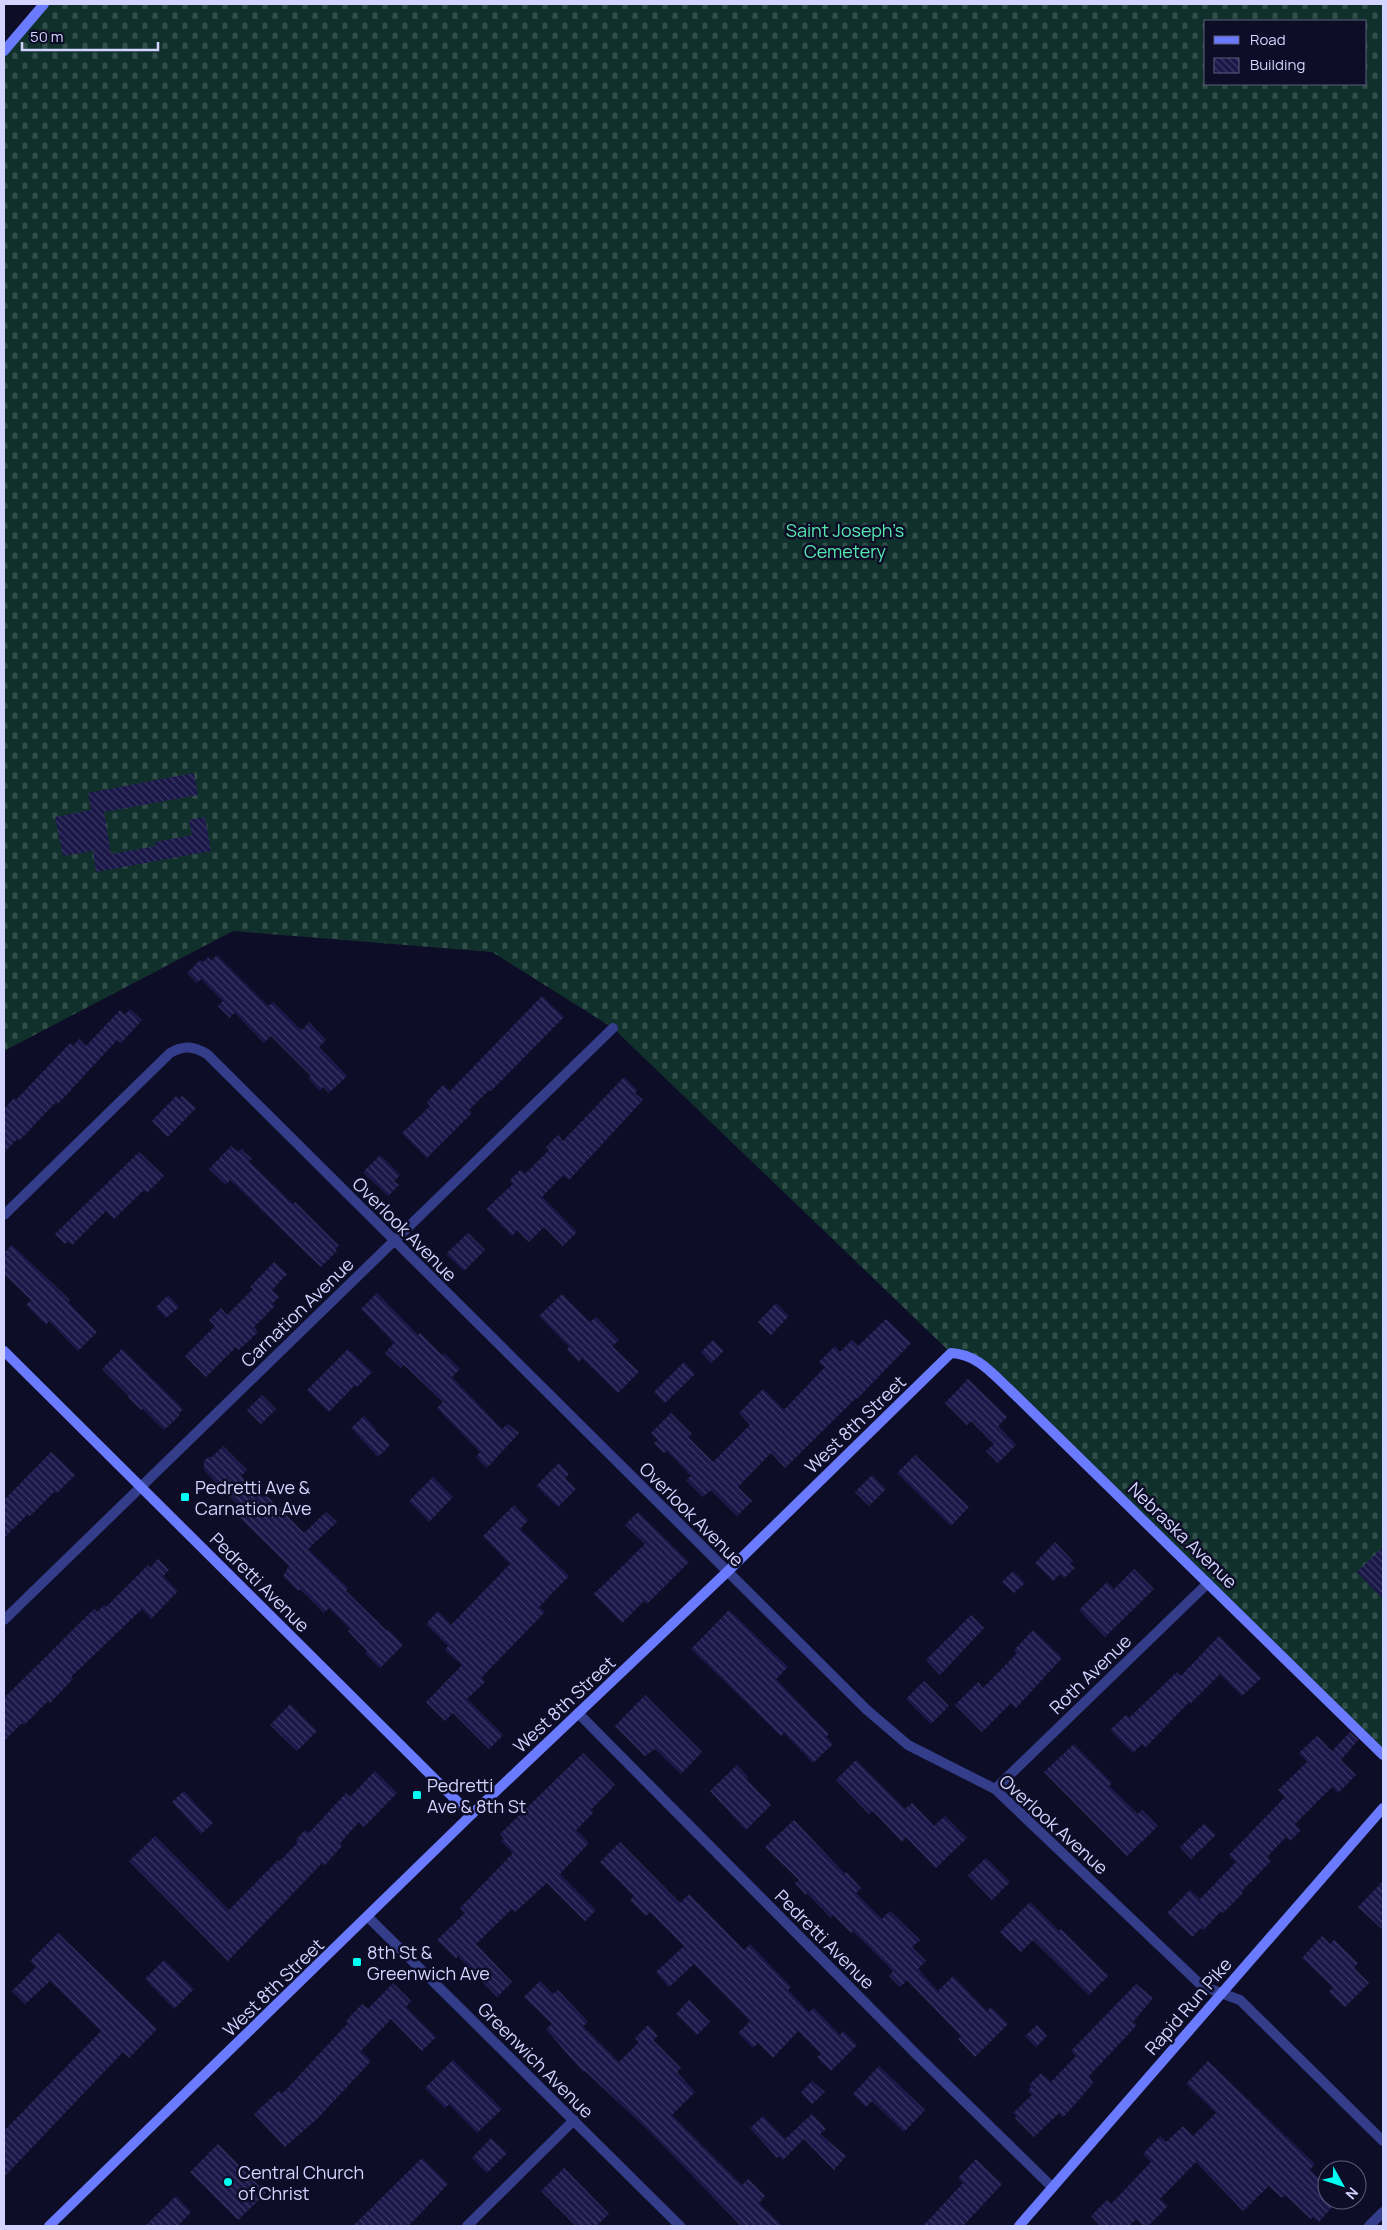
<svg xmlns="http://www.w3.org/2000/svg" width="1387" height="2230" viewBox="0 0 1387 2230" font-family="Manrope,sans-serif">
	<defs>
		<pattern id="cemetery-stones" width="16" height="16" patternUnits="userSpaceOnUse" patternTransform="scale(1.25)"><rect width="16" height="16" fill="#10312b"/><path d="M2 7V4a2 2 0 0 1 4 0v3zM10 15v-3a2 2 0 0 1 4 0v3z" fill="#324e4b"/></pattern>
		<pattern id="building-back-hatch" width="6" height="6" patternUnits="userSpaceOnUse" patternTransform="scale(1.25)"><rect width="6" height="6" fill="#1b1849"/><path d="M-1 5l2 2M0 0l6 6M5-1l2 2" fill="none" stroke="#3b3964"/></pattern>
	</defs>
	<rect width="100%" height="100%" fill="#0e0d27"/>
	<!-- cemetery -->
	<path fill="url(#cemetery-stones)" fill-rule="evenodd" d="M44,4h1339v1751l-398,-388 -34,-14 -338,-325 -121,-76 -259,-21 -229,120v-1000zM1206,21h160v63h-160z"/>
	<!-- building -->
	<path fill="url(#building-back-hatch)" d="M194,773l4,22 -94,17 7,42 45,-8 -1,-4 37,-7 -3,-15 16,-3 6,34 -115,21 -3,-21 -30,5 -8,-39 36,-7 -3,-17z
		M217,955l51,51 5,-4 25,25 4,3 7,-8 17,18 -7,7 28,29 -18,17 -6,-6 -3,4 -12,-13 3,-2 -40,-40 -7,7 -28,-29 -2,-1 -4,5 -12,-12 5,-5 -22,-22 -4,4 -10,-10 13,-13 3,2 5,-5 3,4z
		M542,996l22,21 -73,74 -2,-1 -20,20 3,3 -45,45 -25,-25 28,-27 -3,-4 16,-17 7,6z
		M130,1009l12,11 -21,23 -4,-3 -59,64 -2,-2 -37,39 -2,-2 -13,14v-44l10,-11 2,2 54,-57 3,3 6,-7 7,7 34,-36 5,5z
		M624,1077l13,13 -2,3 8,7 -74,80 -6,-5 -21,22 35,35 -14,14 -19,-19 -15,15 -12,-12 -5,6 -26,-27 27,-25 -3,-4 10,-10 5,4 24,-24 -3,-3 12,-12 5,6z
		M176,1096l3,3 3,-3 14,12 -28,29 -16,-16z
		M231,1146l7,6 3,-3 11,10 -3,2 44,43 2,-2 44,44 -4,3 2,2 -16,16 -91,-87 -4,5 -17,-16z
		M139,1152l25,24 -17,17 -3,-3 -30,29 -8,-8 -34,34 -4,-4 -3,3 -10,-10z
		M380,1155l20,20 -6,6 5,4 -11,11 -25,-24z
		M468,1233l17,17 -21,21 -18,-17z
		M12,1245l58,55 -2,2 29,30 -19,19 -29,-30 -3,4 -20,-20 5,-5 -27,-26v-21z
		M274,1262l13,12 -15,16 7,7 -7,7 3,2 -21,21 4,5 -19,18 -3,-3 -30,30 -21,-21 30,-30 -6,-6 12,-12 6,7 26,-26 -3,-2z
		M377,1293l41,42 2,-2 22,22 2,-2 16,16 -8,8 50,52 6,-5 11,9 -32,35 -11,-11 4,-5 -43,-44 6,-6 -39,-37 -3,3 -16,-15 9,-10 -33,-34z
		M562,1294l28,28 6,-5 23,23 -7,6 27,26 -21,21 -36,-35 -3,4 -12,-12 2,-3 -30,-31z
		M168,1295l11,12 -13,11 -10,-11z
		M776,1303l13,13 -18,19 -13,-13z
		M886,1319l25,24 -54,56 -1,-1 -71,70 -14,-15 -33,34 14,14 -15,15 -26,-26 -8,7 -17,-17 5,-4 -24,-25 -3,2 -10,-10 4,-3 -7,-7 20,-20 21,21 -4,3 25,25 37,-37 -11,-12 24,-24 21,21 41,-43 -6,-5 16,-16 5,6 12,-12 6,6z
		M713,1340l11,11 -13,12 -10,-11z
		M122,1349l61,60 -5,5 2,1 -16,15 -21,-21 -2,1 -13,-13 1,-1 -27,-27z
		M348,1349l24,23 -15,15 -2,-2 -26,27 -22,-22z
		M684,1362l11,12 -30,29 -11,-11z
		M968,1379l39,38 -9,9 18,19 -18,18 -12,-12 8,-7 -23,-23 -4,4 -22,-22z
		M262,1395l14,14 -15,15 -14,-14z
		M364,1416l12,13 -1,1 15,15 -12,12 -27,-29z
		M223,1446l24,24 -6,6 22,21 3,-2 38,38 22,-21 11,10 -29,27 40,39 -2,3 41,40 1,-2 15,16 -23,23 -15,-15 2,-2 -19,-20 2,-2 -21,-21 -5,5 -24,-24 -2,2 -15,-15 6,-10 -55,-54 4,-7 -34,-35v-9l4,-4h4z
		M51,1452l24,23 -18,18 -2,-2 -25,25 -2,-2 -24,24v-38z
		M915,1455l54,52 -18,19 -54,-53z
		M559,1463l10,11 -4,4 11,11 -18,18 -22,-21z
		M872,1475l14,14 -17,17 -14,-14z
		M433,1477l20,20 -24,25 -20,-21z
		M514,1505l14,15 -8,9 49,47 -30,31 6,5 -64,66 4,4 -18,17 36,36 -14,14 -36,-36 -8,8 -19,-19 36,-37 -17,-15 3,-4 -22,-22 12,-13 13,14 59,-61 -27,-28z
		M638,1512l51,50 -42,42 -3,-3 -22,22 -28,-29 51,-50 -20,-19z
		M1055,1542l18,19 -3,3 5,4 -11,10 -4,-4 -7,7 -18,-18z
		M1383,1547v52l-26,-27z
		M158,1559l11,11 -6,6 15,15 -27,28 -9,-10 -71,68 2,2 -23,24 -2,-2 -24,24 -2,-2 -18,18v-43l90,-89 3,3 7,-7 2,2 42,-42 2,3z
		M1134,1569l20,20 -49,48 -26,-27 28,-28 7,7z
		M1013,1571l12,12 -11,10 -12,-11z
		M729,1610l59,57 -12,12 53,55 -3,3 7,7 -20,19 -29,-30 -3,3 -90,-87z
		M971,1615l13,13 -44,47 -14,-15z
		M1033,1630l29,28 -46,50 -5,-5 -29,29 -27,-27 23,-23 5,6 34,-35 -3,-3z
		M1219,1636l42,42 -19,18 -22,-22 -30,30 -1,-2 -43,45 -4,-3 -9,9 -23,-23 16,-15 3,3 48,-46 4,4z
		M924,1681l25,25 -18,18 -25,-25z
		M645,1695l57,57 -21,22 -26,-25 -10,7 -30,-30z
		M290,1704l27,27 -20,20 -27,-26z
		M1350,1732l8,8 -17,20 15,15 -18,18 -6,-6 -37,37 6,6 -11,11 -4,-4 -19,20 4,4 -30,31 2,1 -20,20 -2,-2 -17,19 -3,-2 -9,9 -25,-24 23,-23 10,9 36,-37 -7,-7 56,-58 -7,-7 29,-28 -8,-9 18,-17 15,15z
		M1074,1744l38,39 -3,3 29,28 4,-4 16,16 -31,30 -83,-84z
		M583,1753l32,32 -24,25 3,2 -18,18 13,13 -29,31 36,36 -11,11 -38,-38 -32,29 -3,-3 -36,35 36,38 -15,15 -39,-41 -2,3 -19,-19 28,-27 -5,-5 53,-55 -12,-12 3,-2 -4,-5z
		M856,1760l49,49 7,-6 22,23 11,-10 22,22 -31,30 -30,-31 -4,5 -29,-31 -4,3 -33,-34z
		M737,1765l11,12 -2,2 25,26 -25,25 -36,-39z
		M375,1771l22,22 -33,34 -5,-5 -19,21 2,3 -18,20 -2,-3 -94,98 -99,-100 26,-25 74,74 49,-50 1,2 19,-20 -2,-2 9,-10 4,3 37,-40 4,4z
		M184,1791l29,32 -12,11 -29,-32z
		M794,1820l51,54 1,-2 15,16 -5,5 26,26 8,-8 30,29 -8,7 14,14 -8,8 20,22 15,-15 34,35 4,-4 17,17 -33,33 -17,-18 3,-3 -54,-56 -7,7 -11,-11 4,-5 -40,-40 -2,2 -18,-18 -2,3 -24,-25 -1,2 -11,-12 4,-3 -34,-33z
		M1204,1824l12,11 -25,24 -11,-12z
		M620,1842l60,61 9,-9 55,56 6,-6 41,43 -3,3 21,22 5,-4 26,27 3,-4 14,14 -26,26 -14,-14 4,-3 -23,-23 -25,27 -15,-15 -5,5 -15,-15 12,-12 -56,-57 -25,23 -13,-15 28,-26 -34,-34 -4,4 -16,-16 4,-4 -34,-34z
		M986,1858l24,24 -18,18 -24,-25z
		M1383,1881v49l-25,-23z
		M1030,1902l29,29 2,-2 47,47 -19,19 -56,-55 -12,12 -21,-20z
		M58,1933l99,96 -28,29 -6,-6 -119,125v-46l97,-100 -51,-50 -25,23 -13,-13 24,-24 -6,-6z
		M1322,1936l8,8 4,-4 24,23 -4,5 15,15 -24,24 -16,-15 4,-5 -31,-29z
		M164,1960l30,29 -20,20 -29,-30z
		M540,1981l13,13 5,-4 30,32 -5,4 36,36 20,-20 -4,-4 13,-13 10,11 -5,4 28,28 -4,4 18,20 -23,23 70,70 6,-6 17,17 -6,7 23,23h-41l-89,-92 -67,-63 -2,1 -37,-43 6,-5 -28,-27z
		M393,1983l18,18 -5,6 30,30 -14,14 -31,-32 -30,32 10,10 -53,57 -33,29 -31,-33 25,-23 3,3 66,-71 -2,-2 16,-17 6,5z
		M1136,1984l17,14 -20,24 4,3 -48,51 4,7 -18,21 -12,13 -4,-4 -25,24 -19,-19 2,-2 -4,-3 19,-18 -4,-4 3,-4 -2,-2 12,-12 10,9 25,-26 -5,-5z
		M689,2000l21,22 -13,13 -21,-21z
		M1037,2025l10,11 -11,11 -11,-11z
		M453,2060l49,49 -25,24 -28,-29 -4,4 -20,-20z
		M1208,2061l107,103 -5,6 17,16v14h11l-19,22 -6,-5 -2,2 -26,-24 -3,3 -13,-12 -26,25 -47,-49 -36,37 8,7 -20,20h-4l-8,-7 -7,7h-28l-10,-10 16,-16 4,4 40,-42 -8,-8 17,-18 6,6 17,-16 10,10 23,-23 -30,-29z
		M879,2066l46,44 -21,22 -32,-31 -6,6 -13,-13z
		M812,2081l13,11 -13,12 -11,-12z
		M812,2114l14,15 -6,5 26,22 -12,14 -30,-31 -21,21 -4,-4 -2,2 -27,-30 13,-12 22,23z
		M491,2138l16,15 -20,20 -15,-15z
		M218,2144l48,49 -28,27 -48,-48z
		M422,2158l26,26 -27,29 -13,13h-55z
		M976,2159l26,25 -39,42h-40l40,-43 -5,-5z
		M564,2168l45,46 -13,12h-20l-35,-35z
		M176,2196l15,16 -13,14h-33z"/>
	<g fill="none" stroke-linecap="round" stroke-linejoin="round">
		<!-- street -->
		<path stroke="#343d89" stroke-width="10" d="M4,1215l166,-162c14,-8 23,-7 37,1l660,656 41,35 87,44 207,197 38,14 143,141
			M4,1620l609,-592
			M578,1713l340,343 134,131
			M995,1789l213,-206
			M368,1917l312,309
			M467,2226l107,-106
			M1369,2226l14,-14"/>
		<!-- secondary -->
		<path stroke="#6a7bff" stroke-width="10" d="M4,51l40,-47
			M4,1351l467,464
			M49,2226l422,-411 256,-243 224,-219c25,1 40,19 58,36l374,366
			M1019,2226l364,-418"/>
	</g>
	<!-- markers -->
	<g fill="#00fef3" stroke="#0e0d27" stroke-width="2">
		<rect x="180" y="1492" width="10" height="10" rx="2.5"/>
		<rect x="412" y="1790" width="10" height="10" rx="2.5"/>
		<rect x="352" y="1957" width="10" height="10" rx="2.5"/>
		<circle cx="228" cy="2182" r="5"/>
	</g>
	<g text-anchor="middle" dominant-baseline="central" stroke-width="5" stroke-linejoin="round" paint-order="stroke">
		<!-- park labels -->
		<g font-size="18" fill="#55e9af" stroke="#0e0d27">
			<text x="845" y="530">Saint Joseph’s<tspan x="845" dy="21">Cemetery</tspan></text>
		</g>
		<!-- street labels -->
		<g font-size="18" fill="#d3d4ff" stroke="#0e0d27">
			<text transform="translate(405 1229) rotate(45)">Overlook Avenue</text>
			<text transform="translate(297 1312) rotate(-44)">Carnation Avenue</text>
			<text transform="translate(855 1424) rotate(-44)">West 8th Street</text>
			<text transform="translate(692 1514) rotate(45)">Overlook Avenue</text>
			<text transform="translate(1183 1535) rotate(44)">Nebraska Avenue</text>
			<text transform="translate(260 1582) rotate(45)">Pedretti Avenue</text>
			<text transform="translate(1090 1674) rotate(-44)">Roth Avenue</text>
			<text transform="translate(564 1704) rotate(-43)">West 8th Street</text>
			<text transform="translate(1054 1824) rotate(42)">Overlook Avenue</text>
			<text transform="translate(825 1939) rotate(45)">Pedretti Avenue</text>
			<text transform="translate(273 1987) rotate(-44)">West 8th Street</text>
			<text transform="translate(1188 2006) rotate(-49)">Rapid Run Pike</text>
			<text transform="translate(536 2060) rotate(45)">Greenwich Avenue</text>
		</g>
		<!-- poi labels -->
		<g font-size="18" fill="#d3d4ff" stroke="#0e0d27" text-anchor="start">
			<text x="195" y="1487">Pedretti Ave &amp;<tspan x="195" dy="21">Carnation Ave</tspan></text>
			<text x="427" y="1785">Pedretti<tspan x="427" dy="21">Ave &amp; 8th St</tspan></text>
			<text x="367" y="1952">8th St &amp;<tspan x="367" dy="21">Greenwich Ave</tspan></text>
			<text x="238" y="2172">Central Church<tspan x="238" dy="21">of Christ</tspan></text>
		</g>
	</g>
	<!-- border -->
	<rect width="1387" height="2230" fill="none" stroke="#d3d4ff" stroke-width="10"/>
	<!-- legend -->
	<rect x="1204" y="20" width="162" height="65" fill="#0e0d27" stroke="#5d5d7d"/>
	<rect x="1214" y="36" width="25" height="8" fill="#6a7bff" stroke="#5d5d7d"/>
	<text x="1250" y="45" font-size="15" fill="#d3d4ff">Road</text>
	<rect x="1214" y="58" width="25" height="15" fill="url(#building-back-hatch)" stroke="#5d5d7d"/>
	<text x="1250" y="70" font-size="15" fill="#d3d4ff">Building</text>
	<!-- north arrow -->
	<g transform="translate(1342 2185) rotate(130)"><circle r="24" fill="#0e0d27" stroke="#5d5d7d"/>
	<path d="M0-4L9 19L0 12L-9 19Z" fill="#00fef3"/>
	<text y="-8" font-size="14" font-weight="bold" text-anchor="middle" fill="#d3d4ff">N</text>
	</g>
	<!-- scale -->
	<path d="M22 42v8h136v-8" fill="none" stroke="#d3d4ff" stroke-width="2.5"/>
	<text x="30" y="42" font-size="15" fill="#d3d4ff" stroke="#0e0d27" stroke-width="4" paint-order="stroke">50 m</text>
</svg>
